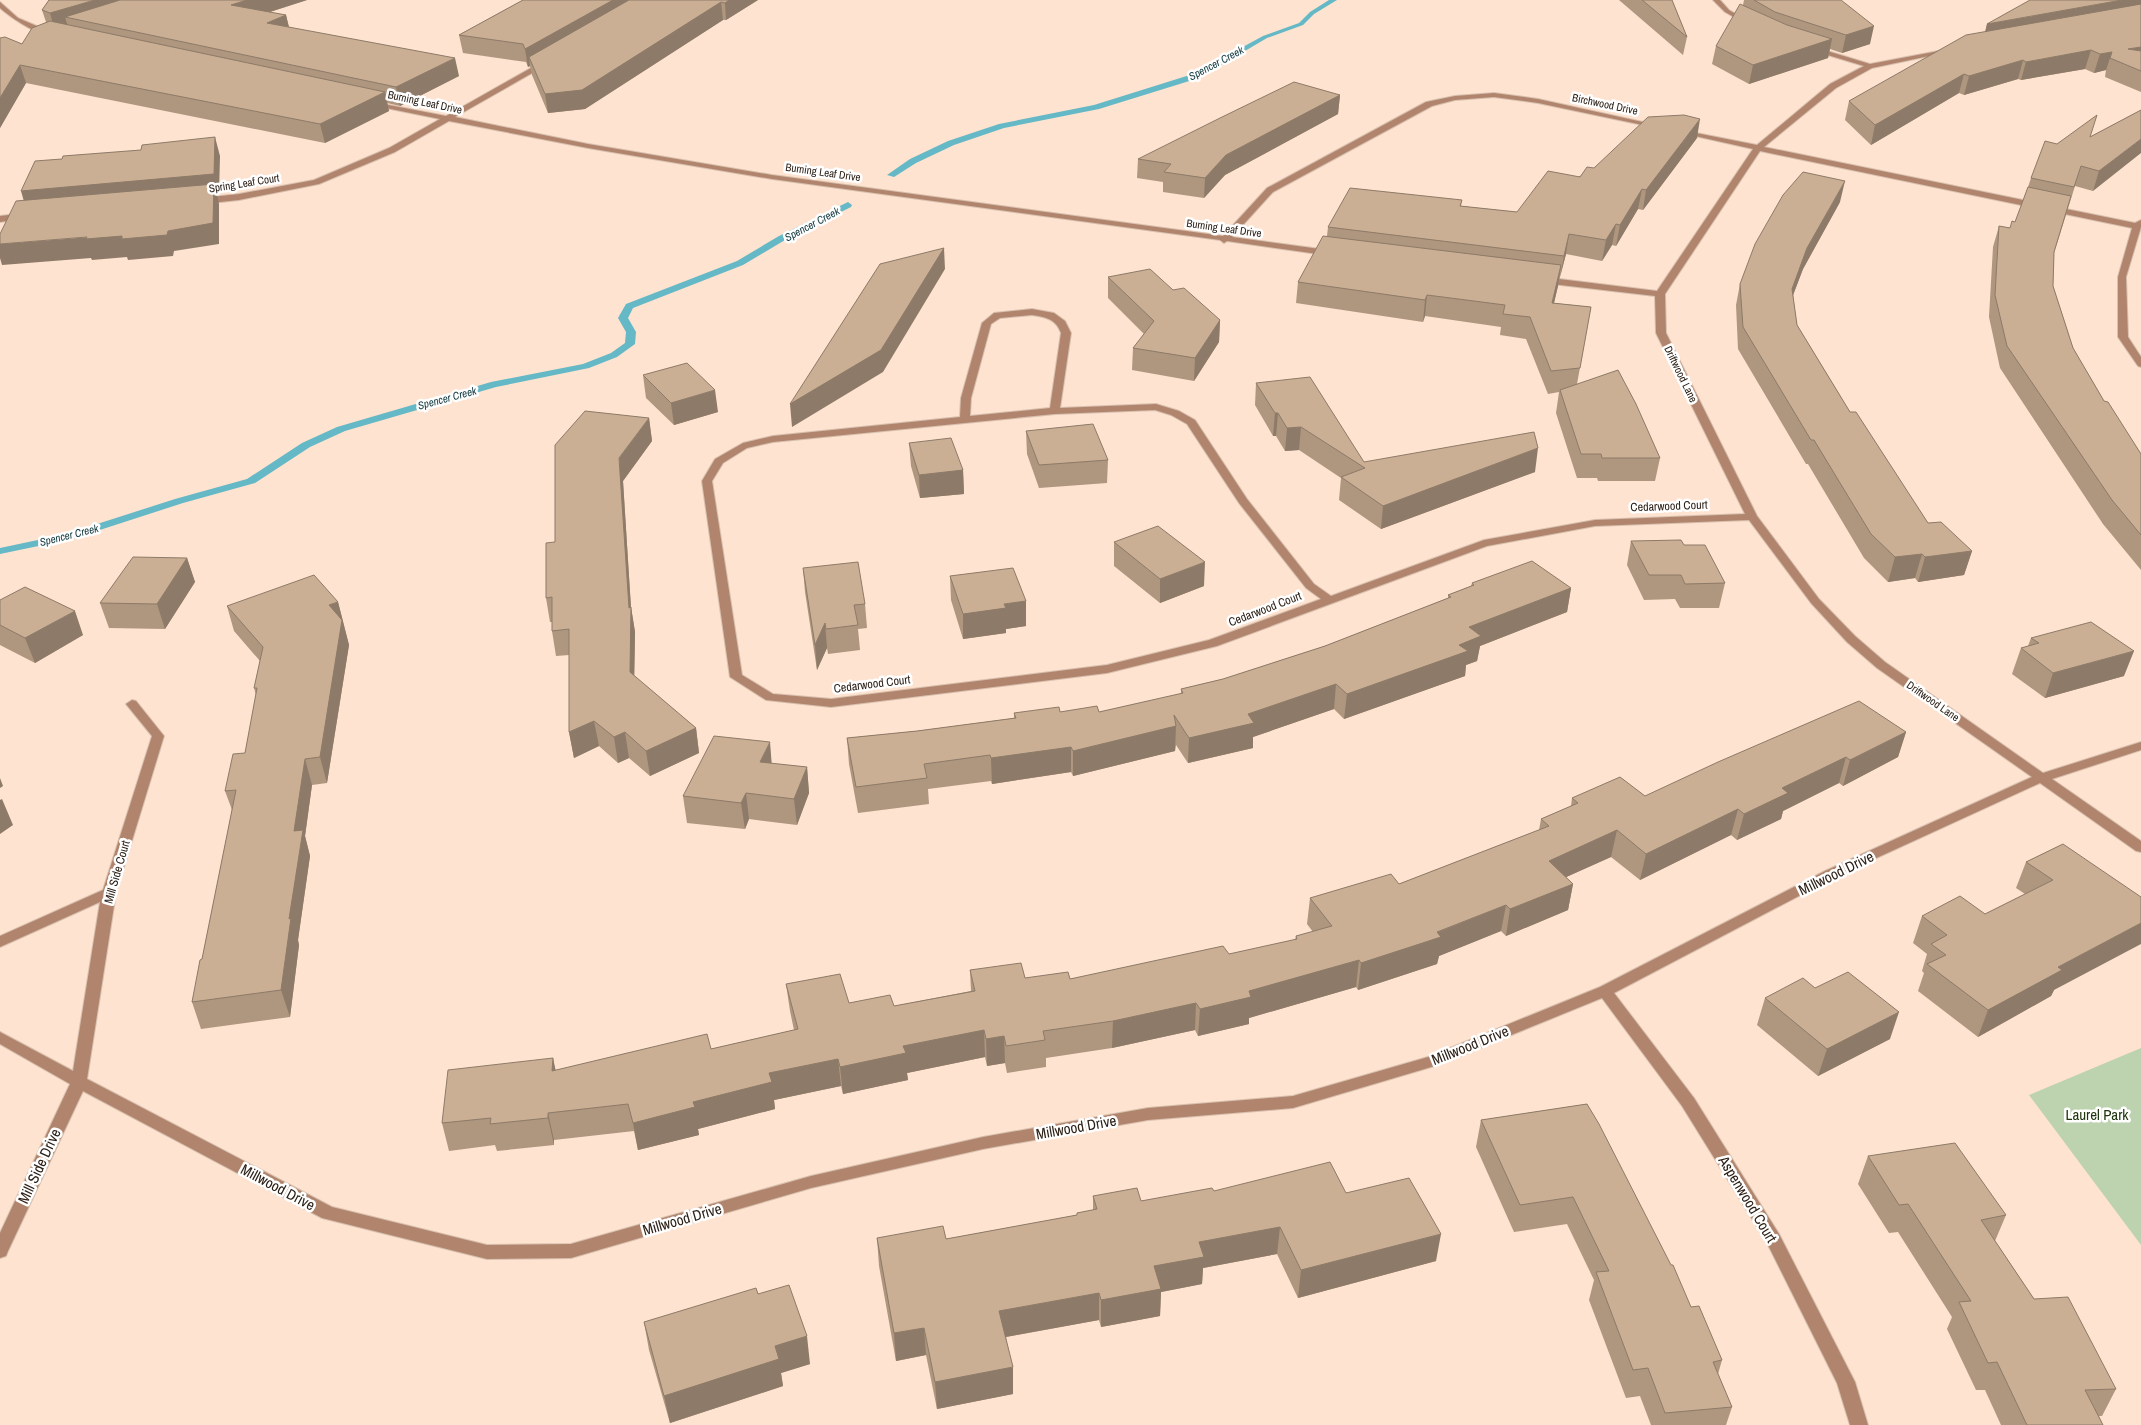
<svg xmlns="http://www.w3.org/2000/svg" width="2141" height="1425" viewBox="0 0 2141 1425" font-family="'Archivo Narrow',sans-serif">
	<rect width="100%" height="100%" fill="#fee3d0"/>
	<!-- green -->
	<path fill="#bdd3af" d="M2141,1048v197l-112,-150z"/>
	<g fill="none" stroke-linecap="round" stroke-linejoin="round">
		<!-- stream -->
		<path fill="#65b8c5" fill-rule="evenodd" d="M1329,0h8l-23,14 -11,11 -36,13 -68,40 -100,31 -95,19 -50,17 -38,18 -22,14 -7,-2 23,-16 38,-18 51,-17 95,-19 99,-31 70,-38 36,-13 11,-11z
			M848,202l4,3 -1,2 -66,33 -42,25 -110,43 -5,10 8,14 -1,12 -18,13 -28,11 -93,19 -151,44 -35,16 -55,36 -72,20 -111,36 -72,15v-6l66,-14 109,-35 72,-20 55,-36 35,-16 154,-45 92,-18 28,-11 14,-10 1,-11 -8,-14 8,-14 111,-43 42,-25z"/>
		<defs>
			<path id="minor" d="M1713,0h7l9,10 22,13 -5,1 -21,-12z
				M0,2l18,16 35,15c-11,7 -44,-17 -53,-25z
				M1811,46l59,18 79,-15 4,2 -81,17 -36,20 -72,59 371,76 6,-3v7l-15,50 2,60 13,20v10l-3,-1 -20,-29v-60l14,-49 -372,-77 -95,143 1,39 91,183 62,83 36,37 30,26 158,111 98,-31v8l-89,29 89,62v11l-5,-1 -96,-68 -205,94 -221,116 80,105 85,136 76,148 13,43h-18l-13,-42 -70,-140 -85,-137 -80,-108 -164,67 -145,43 -145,12 -165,29 -172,39 -240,70 -84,1 -165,-41 -239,-127 -75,160 -2,5 -6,2v-25l70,-149 -70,-40v-12l73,39 27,-169 -100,45v-11l103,-46 49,-154 -26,-32 6,-4 4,1 28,35 -48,157 -29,186 245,128 155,38 84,-1 240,-68 172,-39 165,-29 145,-12 135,-39 172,-70 225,-116 207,-94 -155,-109 -30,-26 -36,-39 -62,-83 -154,6 -108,20 -270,100 -110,27 -276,34 -65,-7 -36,-23 -28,-196 13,-22 28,-16 30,-7 187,-19 1,-19 21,-75 12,-10 38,-4 22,4 11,8 6,12 -11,75 96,-4 23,7 16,9 52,79 67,85 17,12 153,-56 111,-20 150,-6 -89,-181 -1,-37 -112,-13 -5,-3 5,-3 114,14 96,-142 -76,-17 4,-2 76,15 73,-61 34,-18 -53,-16zM1032,315c14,2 24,4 29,18l-11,75 -80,8 1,-18 20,-74 9,-6zM1155,410l16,5 16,9 52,79 67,85 15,11 -112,41 -102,25 -276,34 -58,-5 -31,-19 -30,-194 11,-18 24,-15 26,-6 282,-28z
				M545,60h3v4l-93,53 133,27 184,31 451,61 44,-48 159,-86 29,-6 39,-3 44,6 123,27 -4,2 -119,-25 -44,-6 -39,3 -23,6 -159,86 -41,45 103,14v4l-3,1 -105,-15 -3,2 -4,-3 -448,-61 -184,-31 -139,-27 -54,31 -76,32 -80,16 -37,4 -4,-3 4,-3 37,-4 75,-14 75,-32 51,-29 -69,-14 -4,-2 1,-2 78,15z
				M25,213l3,1v4l-28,4v-6z"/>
		</defs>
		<!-- minor casing -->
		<use href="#minor" stroke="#d8c0af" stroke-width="2"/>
		<!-- minor -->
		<use href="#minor" fill="#b1856d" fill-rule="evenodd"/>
	</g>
	<!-- wall -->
	<path fill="#ae967f" d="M49,0h258l-37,12 16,3 3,12 170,49 -59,30 -13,-3 2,8 -64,32 -299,-60 -26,45v-90l22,6 24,-22 -4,-12z
		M523,0h235l-32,20h-3l-138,89 -37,4 -16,-38 -2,-9 -2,1 -2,-5 -63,-9 -4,-18z
		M1619,0h53l15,37 -4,18z
		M1744,0h97l29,44 -28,9 -12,-4 -2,9 -79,26 -37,-20 4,-18 27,-41z
		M2141,0v92l-36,-15 1,-7 -12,3 -9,-4 -64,11 -3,-1 -54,16 -5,-2 -88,52 -26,-25 4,-19 136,-69 2,-8z
		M1340,95l-2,19 -113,61 -21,23 -41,-6v-10l-26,-4 1,-19z
		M2141,110l-48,81 -18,-5 -21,67 -1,33 20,62 31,53 37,53v116l-38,-46 -103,-156 -11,-51 4,-70 6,-21 11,2 5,-6 13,-35 3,-9 26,-34 33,-7z
		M1697,138l-54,72 -5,-1 -22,37 -4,-1 -10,16 -36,-7 -6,23 -6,26 37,4 -14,77 83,74 -5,23h-57l-1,-3h-20l-21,-65 3,-21 -11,2 -22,-55 -26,-4 1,-8 -76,-11 -2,6 -127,-19 2,-21 29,-46 1,-9 134,-27 -1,6 56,6 77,-44z
		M1840,202l-37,67 -10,26 4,30 53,87 78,111 44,28 -8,24 -46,7 -3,-4 -27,4 -24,-24 -56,-94h-2l-68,-115 -2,-44 4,-21z
		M1108,277l65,13 47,30 -1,22 -25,39 -62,-11 1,-22 11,-14 -36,-36z
		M643,375l75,37 -44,13 -28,-27z
		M1256,383l108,79 171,10 -154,57 -42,-29 2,-22 -42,-28 -14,1 -9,-15h-3l-18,-31z
		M649,418l3,23 -29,40 8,126 4,25 -1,44 62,52 3,25 -49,23 -21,-18 -11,5 -19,-17 -25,12 -5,-26v-77l-13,1 -4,-25v-9h-2l-4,-24z
		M1026,431l82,29 -1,23 -68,5 -12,-34z
		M909,443l54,27 1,24 -44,4 -9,-32z
		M1631,541l53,4 41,38 -6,25h-39l-5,-9 -31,1 -17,-35z
		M1114,542l90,44 -44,17 -46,-37z
		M187,558l8,24 -30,47 -56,-1 -9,-25z
		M803,568l62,36 2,24 -9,1 2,21 -32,4 -1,-6 -10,22 -12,-78z
		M950,576l76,50 -20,3v4l-43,6 -12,-39z
		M1472,583l99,5 -4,24 -87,34 -3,15 -11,4 -1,11 -121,43 -10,-10 -81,28v11l-65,15 -12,-18 -1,6 -102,25 -2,-4 -79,12 -1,-3 -63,8 1,15 -71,9 -9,-49 -2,-26 70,-7 97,-13v-5l46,-1h39l82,-18v-5l42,-10 102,-33 123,-48v-3l23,-9z
		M0,600l83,35 -48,28 -35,-18z
		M338,602l11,43 -22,138 -15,2 -7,51 5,20 -12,84 1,5 -9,72 -89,12 -9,-27 10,-43 30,-149 -7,-19 20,-38 11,-58 -2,-7 6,-27 -26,-30 -7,-25z
		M2031,638l93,38 -79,22 -33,-24 9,-26 7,-2z
		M1906,732l-8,25 -55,29 -4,-3 -56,28 -2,8 -44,21 -6,-5 -91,45 -29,-23 -45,20 7,7 -5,26 -62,26 -5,-5 -62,25 -2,8 -79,26 -2,-3 -107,31v6l-51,12 -3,-6 -83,18 -66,10v9l-39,6 -2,-10 -18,3 -2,-9 -78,16 1,7 -65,14 -2,-8 -67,14 1,9 -77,20 1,6 -61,15 -4,-19 -80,9v5l-57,6 -2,-6 -46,6 -7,-28 111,-65 2,13 156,-22 83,-19 -4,-19 -4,-27 63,19 45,3 77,-15 -1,-21 55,8 45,1 159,-25 66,-14 1,-4 17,-4 -6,-8 3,-26 89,-14 140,-54 2,-11 30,-13 1,-8 73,-2z
		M772,764l35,3 2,26 -12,32 -48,-6 -4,10 -58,-6 -4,-27z
		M2063,844l-9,146 -3,6 -73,41 -60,-46 6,-18 -2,-2 5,-17 -14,-11 9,-27 63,-2 40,-20 -9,-6 10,-26z
		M1815,988l75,51 -72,37 -61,-51 8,-27z
		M1587,1104l104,203 31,53 -4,14 14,33 -6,18h-75l-11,-29 -14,2 -37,-98 5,-20 -27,-56 -53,8 -38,-85 5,-27z
		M1868,1156l138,59 -11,26 39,58 82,90 -14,27h-3l4,9h-102l-16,-35h-9l-29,-61 5,-12 -54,-85 -9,1 -31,-49z
		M1214,1191l132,2 90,68 -138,37 -21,-44 -74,14 -1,16 -41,8 -1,24 -59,11 -2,-7 -93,17 7,57 -76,15 -11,-54 -30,6 -17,-95 -2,-28 69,1 131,-24v-2l16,-3v-14l48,5z
		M758,1294l52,70 -29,9 2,13 -113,37 -21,-73 -5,-28z"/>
	<!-- shaded-wall -->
	<path fill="#8d7a68" d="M95,0h63l-93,17 3,10 -13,4 -5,-18z
		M247,0h60l-72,23 -4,-18z
		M613,0h33l-117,57 1,9 -2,1 -3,-18z
		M729,0h29l-32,20 -1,-17z
		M2122,0h19v12l-158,30 4,-18z
		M721,2l2,18 -138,89 -37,4 -3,-19z
		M286,15l4,17 -23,-9z
		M1874,26l-4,18 -28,9 4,-18z
		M1832,39l-4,19 -79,26 4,-19z
		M2141,47v18l-13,-16z
		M2091,50l-6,19 -64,11 5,-18z
		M2112,52l-6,18 -12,3 6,-19z
		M455,58l4,18 -59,30 -4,-19z
		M2023,60l-5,19 -54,16 5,-19z
		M20,65l6,18 -26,45v-30z
		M1964,74l-5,19 -88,52 4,-20z
		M385,92l4,19 -64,32 -5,-19z
		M1340,95l-2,19 -113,61 -21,23 1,-20 21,-23z
		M1700,119l-3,19 -54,72 3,-20z
		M215,137l5,19 -1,38h-2l2,10v40l-45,7 -1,5 -45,4 -1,-3 -35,3 -1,-2 -89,7 -2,-7v-14l168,-13 -141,-19 -6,-21z
		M2141,139v14l-48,38 6,-20z
		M1845,181l-5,21 -37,67 -16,42 5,-22 15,-41z
		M1642,189l-4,20 -22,37 4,-21z
		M1616,224l-4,21 -10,16 4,-21z
		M1569,234l-3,20 -6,23 4,-21z
		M944,248l1,21 -62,103 -91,55 -2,-23z
		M1561,265l-3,21 -9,38 3,-21z
		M1427,295l-2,21 -2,6 2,-22z
		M1220,320l-1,22 -25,39 1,-23z
		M715,390l3,22 -44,13 -3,-22z
		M1275,413h3l-2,23h-3z
		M649,418l3,23 -29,40 8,128v-2l4,25 -1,65 -4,-25 -1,-64 -10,-150z
		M1301,427l-2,23 -14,1 2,-23z
		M1538,448l-3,24 -154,57 2,-23z
		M963,470l1,24 -44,4 -1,-23z
		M1972,551l-8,24 -46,7 7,-25z
		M1922,554l-7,24 -27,4 7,-25z
		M187,558l8,24 -30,47 -8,-25z
		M1205,562l-1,24 -44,17v-24z
		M1571,588l-4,24 -87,34 -3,15 -11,4 -1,11 -121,43 3,-25 112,-49 10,-18z
		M1026,601v25l-20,3v4l-43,6v-25l41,-10z
		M338,602l11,43 -22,138 -7,-26 9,-152z
		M75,611l8,24 -48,28 -10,-25z
		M825,623l2,25 -10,22 -2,-25z
		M2134,651l-10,25 -79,22 8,-25z
		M1336,684l-2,25 -81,28v11l-65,15 1,-25 59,-24z
		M594,721l5,25 -25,12 -5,-26z
		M1176,726l-1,25 -102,25v-25z
		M696,728l3,25 -49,23 -4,-25z
		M625,732l4,26 -11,5 -4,-26z
		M1906,732l-8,25 -55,29 7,-26z
		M770,742l2,25 -12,-5z
		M1071,747v25l-79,12 -1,-26z
		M1846,757l-7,26 -56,28 -2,8 -44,21 7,-26 38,-26z
		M305,759l7,26 -7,51 5,20 -12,84 1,5 -9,72 -9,-27 13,-159z
		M807,767l2,26 -12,32 -3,-26z
		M0,778l3,8 -3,2z
		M746,793l3,26 -4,10 -4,-26z
		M2,799l11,26 -13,9v-34z
		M1738,809l-7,26 -91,45 6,-26z
		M1617,830l-6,27 -67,30 5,-26z
		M1573,884l-5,26 -62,26 4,-27z
		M1506,905l-5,26 -62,25 -2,8 -79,26 3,-27z
		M2141,923v21l-87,46 -3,6 -73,41 10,-27 70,-43z
		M1359,960l-3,27 -107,31v6l-51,12 2,-27 49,-18z
		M1196,1003l-1,27 -83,18 1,-27z
		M1899,1012l-9,27 -72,37 9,-27z
		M984,1030l1,27 -78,16 1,7 -65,14 -3,-27 63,-21z
		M1004,1036l1,27 -18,3 -1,-27z
		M553,1058l6,28 -7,-15z
		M838,1059l3,27 -67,14 1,9 -77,20 1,6 -61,15 -5,-27 60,-21 76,-29z
		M548,1113l6,27v5l-6,-27z
		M1280,1227l-3,27 -74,14 -1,16 -41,8 -1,24 -59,11v-27l53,-34 45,-24z
		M1441,1234l-5,27 -138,37 3,-28z
		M1099,1293v27l-99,18 -1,-27z
		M924,1328l2,27 -30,6 -2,-28z
		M807,1336l3,28 -29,9 2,13 -113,37 -6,-27 111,-50z
		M1013,1367v27l-76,15 -2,-27z"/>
	<!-- building -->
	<path fill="#caaf94" stroke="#8d7a68" d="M49,0h46l-45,13 -8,-3z
		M120,0h127l-16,5 55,10 -19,8 188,35 -59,29 -331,-70z
		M523,0h90l-88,49 -2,-5 -64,-9z
		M629,0h100l-4,3 -4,-1 -139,88 -37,4 -16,-37z
		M1642,0h30l15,37z
		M1754,0h87l33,26 -28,9 -71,-23z
		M2030,0h92l-135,24z
		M1740,4l47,21 45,14 -79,26 -37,-19z
		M2141,4v43l-13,2 13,2v20l-31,-13 2,-6 -12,2 -9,-4 -65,12 -3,-2 -54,16 -5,-2 -89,51 -26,-24 117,-66z
		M50,21l335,71 -65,32 -300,-59 -20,33v-60l5,-1 17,7 10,-16z
		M1294,82l46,13 -114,60 -21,23 -41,-6 7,-8 -33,-5 82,-41z
		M2141,110v29l-42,32 -18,-5 -7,21 -43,-9 14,-37 12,3 40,-29 -7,22z
		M1684,115l16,4 -54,71 -4,-1 -22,36 -4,-1 -10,16 -37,-6 -5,22 -236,-29 22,-39 112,12 -2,6 57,6 31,-41 32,6 7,-10 7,1 54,-51z
		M215,137l-1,37 -193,17 14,-30 27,-2 1,-3 78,-6 1,-5z
		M1803,172l42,9 -38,67 -15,41 5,36 53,87h6l72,111 13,-1 31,29 -47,6 -3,-3 -27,3 -24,-23 -57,-94h-3l-68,-113 -3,-43 15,-40 28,-49z
		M214,184l-1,39 -45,8 -1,4 -45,4v-3l-36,3 1,-2 -87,7v-10l16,-33z
		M2028,187l43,9 -17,56 -1,34 20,62 31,53 4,1 33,52v81l-29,-35 -105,-154 -12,-51 4,-69 11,2 2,-7 3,1z
		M1323,236l238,29 -9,38 39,4 -11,61 -29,3 -21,-54 -27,-3 2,-9 -78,-10 -2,5 -127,-18z
		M944,248l-63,102 -91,54 90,-140z
		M1150,269l23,21 11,-2 36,32 -25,38 -62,-10 21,-27 -46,-44z
		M687,363l28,27 -44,13 -28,-28z
		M1618,370l18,34 24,54h-58l-1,-4h-20l-21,-64z
		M1310,377l54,85 170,-30 4,16 -155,58 -42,-29 24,-9 -64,-41 -14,1 -9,-15h-3l-19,-30z
		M585,411l64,7 -30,40 10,150 2,-1 -1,65 66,56 -50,23 -21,-19 -11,5 -20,-16 -25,11v-103l-17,2v-34l-6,1v-55l9,-1v-97z
		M1093,424l15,36 -69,5 -13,-34z
		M951,438l12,32 -44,5 -10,-32z
		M1158,526l47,36 -45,17 -46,-37z
		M1681,540l3,5h21l20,38 -40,1 -4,-9h-32l-18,-34z
		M133,557l54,1 -30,46 -57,-1z
		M1532,561l39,27 -102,39 12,9 -22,9 9,6 -121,43 -11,-10 -88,30 6,9 -65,15 -15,-23 2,11 -103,25 -2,-4 -80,11 -1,-3 -66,9 3,14 -71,9 -9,-49 70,-7 99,-13 -2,-5 45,-6 1,5 37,-6 2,6 84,-19 -2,-4 42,-10 102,-33 126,-49 -3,-2 26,-10 -2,-2z
		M858,562l7,42 -11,1 4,20 -32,4 -1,-6 -10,22 -12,-77z
		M1013,568l13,33 -22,3 2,4 -43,6 -13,-38z
		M314,575l24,27 -9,3 13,15 -22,137 -15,2 -11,72 9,-1 -14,89 2,-1 -10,72 -89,12 8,-42 2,-1 34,-169 -11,1 8,-37 12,-1 12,-65h-3l9,-41 -36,-41z
		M25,587l50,24 -50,27 -25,-13v-25z
		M2091,622l43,29 -81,22 -32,-25 18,-5 -8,-5z
		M1859,701l47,31 -56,28 -4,-3 -64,31 6,5 -44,21 -6,-5 -92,45 -29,-24 -68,31 24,23 -63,25 -4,-4 -69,27 4,5 -80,26 -2,-3 -110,31 2,6 -51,12 -4,-6 -83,18 -70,10 2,9 -39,6 -2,-10 -18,3 -2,-9 -81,16 3,7 -66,14 -2,-8 -69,14 3,9 -79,20 2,5 -62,16 -5,-19 -80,9v5l-58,6 1,-6 -49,5 6,-53 105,-12 -1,13 155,-37 4,15 87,-20 -12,-45 54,-10 9,29 41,-8 4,11 81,-15 -5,-21 51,-7 4,15 43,-6 2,7 153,-33 6,8 68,-15 -1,-3 36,-10 -22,-28 81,-24 8,10 150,-58 -8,-7 37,-16 -6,-5 48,-21 25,19 73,-34z
		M714,736l56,6 -10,20 47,5 -13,32 -48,-6 -5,10 -58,-7z
		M2063,844l78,53v26l-83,44 4,3 -74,40 -61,-46 19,-9 -15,-11 16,-9 -25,-19 38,-20 25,18 68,-34 -27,-18z
		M1848,972l51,40 -72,37 -62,-51 38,-20 12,10z
		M1587,1104l12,20 72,141h2l18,42 8,-1 23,54 -9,2 19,45 -67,6 -17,-45 -15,2 -37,-98 13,-1 -36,-74 -53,8 -39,-85z
		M1955,1143l51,72 -25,5 53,79 34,-2 48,92 -31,1 18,35h-76l-30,-63 -9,1 -29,-61 12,-1 -63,-97 -9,1 -31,-49z
		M1330,1162l16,31 63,-15 32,56 -140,36 -21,-43 -81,15 5,15 -50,9 7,23 -60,11 -2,-7 -100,18 14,56 -78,15 -11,-54 -30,5 -17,-95 66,-12 3,13 131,-24v-2l20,-4 -4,-13 44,-8 4,13 71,-13 2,3z
		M789,1285l18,51 -32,10 4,13 -115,37 -20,-74 112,-34 2,6z"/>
	<g text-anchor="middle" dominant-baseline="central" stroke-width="5" stroke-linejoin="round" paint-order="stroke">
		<!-- far-water labels -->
		<g font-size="11" font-style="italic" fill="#11393f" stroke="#fff">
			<text transform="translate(1216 63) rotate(-28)">Spencer Creek</text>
			<text transform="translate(812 224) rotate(-28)">Spencer Creek</text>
			<text transform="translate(447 398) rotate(-15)">Spencer Creek</text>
			<text transform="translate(69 535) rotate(-14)">Spencer Creek</text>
		</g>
		<!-- far-street labels -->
		<g font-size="11" fill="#2c2017" stroke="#fff">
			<text transform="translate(425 102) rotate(12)">Burning Leaf Drive</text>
			<text transform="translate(1605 104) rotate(12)">Birchwood Drive</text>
			<text transform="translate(823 172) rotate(8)">Burning Leaf Drive</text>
			<text transform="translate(244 183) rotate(-9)">Spring Leaf Court</text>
			<text transform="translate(1224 228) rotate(8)">Burning Leaf Drive</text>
			<text transform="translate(1681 374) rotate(64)">Driftwood Lane</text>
			<text transform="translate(1933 701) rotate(35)">Driftwood Lane</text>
		</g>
		<!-- street labels -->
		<g font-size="12" fill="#2c2017" stroke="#fff">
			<text transform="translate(1669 506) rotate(-2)">Cedarwood Court</text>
			<text transform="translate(1265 609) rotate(-21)">Cedarwood Court</text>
			<text transform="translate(872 684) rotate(-7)">Cedarwood Court</text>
			<text transform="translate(117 872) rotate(-74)">Mill Side Court</text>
		</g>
		<!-- near-street labels -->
		<g font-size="15" fill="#2c2017" stroke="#fff">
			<text transform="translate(1836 873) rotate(-26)">Millwood Drive</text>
			<text transform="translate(1470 1045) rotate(-22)">Millwood Drive</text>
			<text transform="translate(1076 1127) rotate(-10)">Millwood Drive</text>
			<text transform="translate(39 1166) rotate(-65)">Mill Side Drive</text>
			<text transform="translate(278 1187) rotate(28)">Millwood Drive</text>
			<text transform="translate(1748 1199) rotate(59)">Aspenwood Court</text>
			<text transform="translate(682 1219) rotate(-16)">Millwood Drive</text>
		</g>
		<!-- near-park labels -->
		<g font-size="15" fill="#20340d" stroke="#fff">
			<text x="2097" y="1114">Laurel Park</text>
		</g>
	</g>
</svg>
